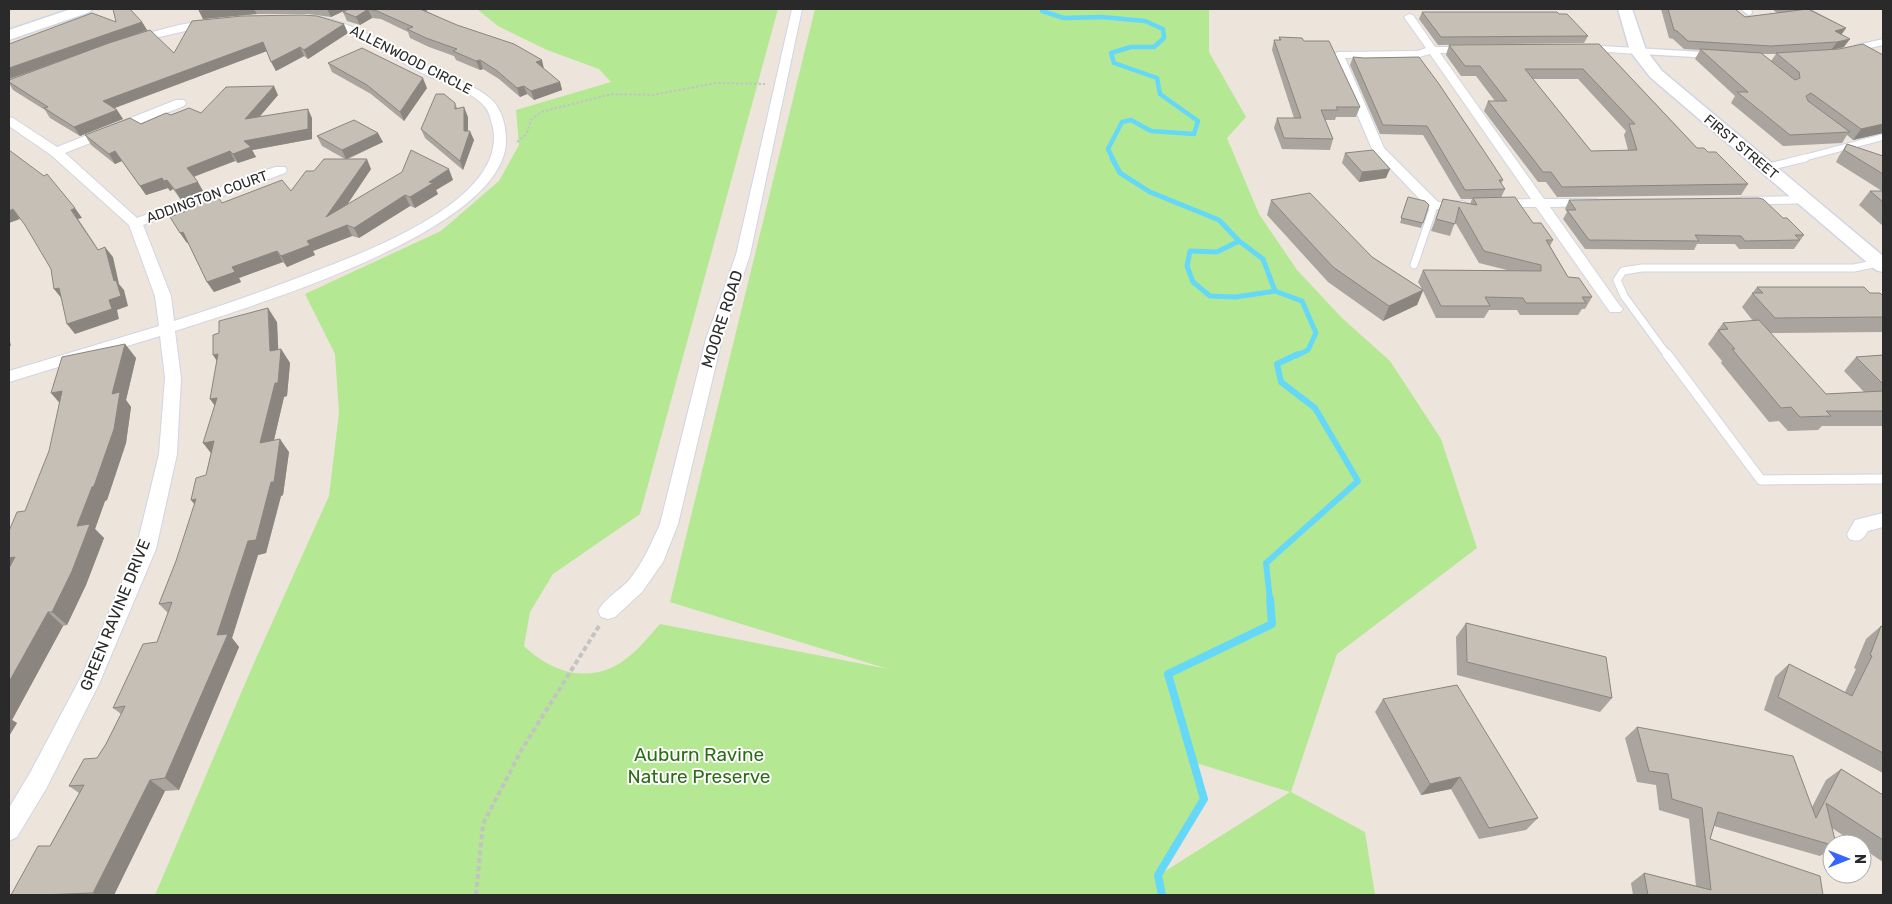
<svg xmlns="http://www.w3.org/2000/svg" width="1892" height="904" viewBox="0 0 1892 904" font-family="Rubik,sans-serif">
	<rect width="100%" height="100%" fill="#ede4db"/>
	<!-- green -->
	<path fill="#b4e893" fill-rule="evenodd" d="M477,9h301l-138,505 -87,60 -23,38 -6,34c23,22 55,36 87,22 20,-9 35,-28 49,-44l228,45 -218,-67 145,-593h394v43l37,65 -19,21 32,76 38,56 45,48 48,43 51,78 36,109 -140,106 -46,138 74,40 10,63h-1220l95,-223 79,-176 10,-83 -4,-59 -30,-60 136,-63 58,-50 20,-36 -3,-35 95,-28 -12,-13 -52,-19 -49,-24zM1193,762l97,30 -131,83 45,-76z"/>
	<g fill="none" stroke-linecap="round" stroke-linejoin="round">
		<!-- stream-far3 -->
		<path stroke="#65d8f8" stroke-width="4.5" d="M1042,9v2l22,7 38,-1 43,4 18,8 1,9 -10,9h-23l-20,6 3,10 43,15 3,16 38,27 -4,13 -43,-3 -20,-11 -9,2 -14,27 5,10"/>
		<!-- stream-far2 -->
		<path stroke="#65d8f8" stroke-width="5" d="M1112,158l8,15 30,19 69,28 20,21 24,18 12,32 27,10 14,32 -8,17 -12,6
			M1239,241l-22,11 -27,-1 -3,15 6,16 17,14 26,1 39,-6"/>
		<!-- stream-far1 -->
		<path stroke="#65d8f8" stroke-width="6" d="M1270,600l-4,-37 92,-82 -43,-73 -34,-26 -4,-18 21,-10"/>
		<!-- stream -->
		<path stroke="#65d8f8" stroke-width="8" d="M1162,895l-4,-20 46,-76 -36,-125 104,-50 -2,-25"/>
		<defs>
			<path id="lane-far2" d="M1745,9l4,3
				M1857,48l26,-6
				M1638,51l69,4
				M1800,159l83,-22"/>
			<path id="lane-far1" d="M1765,168l40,-10
				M1414,265l20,-59
				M1668,356l-44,-60 -7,-16 6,-9 19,-3h212l29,-6"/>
			<path id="lane" d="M1667,354l94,126 122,-1"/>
			<path id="street" d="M792,9h10l-52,246 -28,84 -44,185 -15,38 -21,30 -27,25 -7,2 -7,-2 -3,-6c7,-13 21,-20 31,-31 14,-17 22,-36 31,-56l46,-185 30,-84z
				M1409,14l4,1 22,32h39l2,2 -2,2 -4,1 -30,1 104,146h52l2,3 -2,3 -5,1 -41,1 70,99 3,3 -3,3h-10l-74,-105h-47l-2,-3 7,-4 37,-1 -101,-145 -11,3 -74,1 39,90 54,54 25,-1 7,4 -7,4h-34l-57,-60 -40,-94 6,-3 80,-1 8,-3 -22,-31z
				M321,17c43,9 76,36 116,54 17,8 39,15 54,28 11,10 15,27 15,41 1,91 -258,167 -331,191l6,47 -4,76 -21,95 -57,135 -53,105 -29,48 -8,4v-33l21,-35 53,-100 53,-124 23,-95 6,-76 -5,-42 -151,46v-11l150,-45 -4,-30 -26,-71 -78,-70 -42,-29v-9l4,1 44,29 119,-47h8l2,3 -2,3 -119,47 72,65 138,-51h10l2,3 -2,3 -142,52 28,71 3,25c47,-15 93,-31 139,-49 52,-20 194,-71 180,-144 -2,-7 -3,-15 -8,-21 -13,-16 -41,-24 -59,-32 -37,-18 -68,-43 -109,-53l-1,-2 1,-2z
				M212,19l5,3 -1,2 -83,19 -5,-3 1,-2 50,-13z
				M1581,45l57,3 6,3 -6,3 -61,-4 -2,-2 2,-2z
				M1804,196l7,4 -2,3 -67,2 -7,-4 7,-4z
				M1883,513v14l-15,4c-5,8 -8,12 -19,8l-2,-5 8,-14z"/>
			<path id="secondary" d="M71,9h21l-2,3 -81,28v-10z
				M1618,9h14l14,41 16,21 221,185v16l-7,-2 -226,-193 -20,-26z"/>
		</defs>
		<!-- lane-far2 casing -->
		<use href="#lane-far2" stroke="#d0d5e4" stroke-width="8"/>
		<!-- lane-far1 casing -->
		<use href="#lane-far1" stroke="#d0d5e4" stroke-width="9"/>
		<!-- lane casing -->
		<use href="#lane" stroke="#d0d5e4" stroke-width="11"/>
		<!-- street casing -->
		<use href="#street" stroke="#d0d5e4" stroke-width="2"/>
		<!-- secondary casing -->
		<use href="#secondary" stroke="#d0d5e4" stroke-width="3"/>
		<!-- path-far1 -->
		<path stroke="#c3c3c3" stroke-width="2" stroke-dasharray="2.5 2" stroke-linecap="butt" d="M517,142l9,-7 5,-15 10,-8 71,-18 41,1 63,-12 49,1"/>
		<!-- path -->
		<path stroke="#c3c3c3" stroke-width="4" stroke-dasharray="5 3" stroke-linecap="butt" d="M476,895l7,-71 39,-75 77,-123"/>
		<!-- lane-far2 -->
		<use href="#lane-far2" stroke="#fff" stroke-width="5.5"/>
		<!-- lane-far1 -->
		<use href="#lane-far1" stroke="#fff" stroke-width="7"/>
		<!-- lane -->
		<use href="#lane" stroke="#fff" stroke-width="9"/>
		<!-- street -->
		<use href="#street" fill="#fff" fill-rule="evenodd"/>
		<!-- secondary -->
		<use href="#secondary" fill="#fff" fill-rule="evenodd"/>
	</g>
	<!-- wall -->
	<path fill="#a9a49d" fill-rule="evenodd" d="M200,9h148l-17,8 -23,-3h-51l-54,5 -4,-8z
		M349,9h80l-3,2 118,58 16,13 2,8 -28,10 -7,-6 -7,3 -21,-18 -16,-10 -3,1 -24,-10 -2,-4 -25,-9 -19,-9 -2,-6 -27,-13 -9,-1 -12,7 -13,-4 -4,-9z
		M1661,9h74l10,8 32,-4 -5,-4h41l-1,1 34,18 -4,6 2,13 -11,3 50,5v78l-30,7 -6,-5 -5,8 -59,3 -52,-43 4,-7 -40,-37 5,-9 -16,-1 -11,-10 -4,-1zM1762,54h14l-5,7z
		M1422,12l137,2 29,22 -4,7 -146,2 -19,-26z
		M116,22h26l5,8 27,23 174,-20 -40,26 -4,-3 -28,15 -9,-20 -152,57 2,2 6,9 -43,17 -30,-18 -5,-8 -32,-20 -4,-7v-3l35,-13 -35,12z
		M1279,37l25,4 56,66 -4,10h-20l-1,3h-10l8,19 -3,11 -48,-1 -8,-21 3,-10h17l-22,-68 2,-10h5z
		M1599,44l98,104 11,4 40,32 -7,11 -184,2 -11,-15h-8l-54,-71 4,-10h7l-19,-25h-15l-15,-21 3,-10zM1533,79h45l48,52 -2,4 4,15 -37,1z
		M1353,57l150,123 -2,4 4,5 -4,9 32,25 20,17 -3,6 18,31 24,20 -7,12h-3l-4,6h-58l-3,-5h-28l-5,8h-48l-13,-27 -6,14 -34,16 -55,-39 -61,-67 4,-15 101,57 50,32 -4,-7 5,-12h84l-28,-7 -24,-41 -5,14 -19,-5 12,-32 27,5 2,-5h-11l-38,-64 -43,-1 -30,-69z
		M328,63l99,25 -23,33 -33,-27 -39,-22z
		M278,95l-18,21 52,2v21l-60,11 4,7 -18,6 -3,-2 -41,16 9,14 -22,9 -8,-11 -3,2 -2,-3 -22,7 -24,-34 -7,3 -24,-19 -6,-10 56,-11 30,-9 30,-2z
		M455,103l2,5 11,9v14l6,9 -11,30 -38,-32 -4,-9z
		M317,136l66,6 -35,17 23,10 -24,36 106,-25 -17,10 2,4 -23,14 -5,-2 -51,32 -7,-2 -39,15 2,4 -28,12 -4,-5 -44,16 2,4 -27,10 -7,-10 -19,-39h-1l-17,-26 19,-7 -7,-10 27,-3 13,6 69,-12 23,-20 31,-12 -23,-13z
		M1847,144l36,12v70l-24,-21 11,-14h12l-46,-29 3,-6z
		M1345,153l41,25 -27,4 -17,-19z
		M1408,197l21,8 -8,23 -21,-5z
		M1569,200l214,18 21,17 -10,14h-55l-4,-5h-38l-3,6 -109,-1 -22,-30 4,-7 -2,-3z
		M1757,287l113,6 13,3v34l-1,2 -112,1 56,61 38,-2 -20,-21 12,-14 27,-2v71h-61l-4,4 -30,1 -9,-10 -10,1 -48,-59 1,-2 -14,-17 15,-21 30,-2 -11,-14z
		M277,322l1,28 3,-1 9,14 -3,33 -3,1 -10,43 15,12 -6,43 -2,1 -15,57 -8,2 -26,83 7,9 -60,143 -14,1 -51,104h-103l39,-49 29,-53 -10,-7 28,-28 9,-14 15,-30 -8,-6 44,-66 11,-29 -9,-9 17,-43 30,-86 5,-22 4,-48 -5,-6z
		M125,344l11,14 -10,42 5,7 -5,36 -19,57 -2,1 -10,28 9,9 -18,47 -19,40 -4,1 -51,94 5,3 -8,13v-205l16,-20z
		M1466,623l146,75 -12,14 -143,-37 -1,-38z
		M1881,626l2,1v146l-119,-63 11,-33 14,-13 56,28 11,-23 -2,-1 12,-29z
		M1383,699l155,119 -12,12 -47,9 -28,-50 -30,6 -46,-83z
		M1637,727l175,80 14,-27 15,-11 42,26v67l-21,-14v-4h-6l-24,-16v21l-12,7 -106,-30 -4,13 113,56h-190l-2,-12 13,-10 52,13 -7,-67 -30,-9 -3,-25 -19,-3 -12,-44z"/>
	<!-- shaded-wall -->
	<path fill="#8a867f" d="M219,9h35l3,5 -54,5 -4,-8z
		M327,9h21l-17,8z
		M368,9l4,9 -12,7 -4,-8z
		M417,9h12l-10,6z
		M142,22l5,8 -138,49v-11z
		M344,24l4,9 -40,26 -4,-9z
		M1846,28l-6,8 -5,-5z
		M1850,39l-6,8 -13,3 6,-8z
		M263,42l4,9 -158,59 -6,-9z
		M300,47l4,9 -28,15 -5,-9z
		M480,60l3,9 -3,1 -4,-9z
		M542,60l2,9 -8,-7z
		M423,78l4,10 -23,33 -4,-9z
		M560,82l2,8 -28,10 -3,-9z
		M274,86l4,9 -28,33 -5,-9z
		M524,86l3,8 -7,3 -3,-9z
		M464,107l4,10v21l2,-7 4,9 -11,30 -3,-9 4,-30z
		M308,109l4,9v21l-60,11 4,7 -18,6 -5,-9 11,-13z
		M117,110l6,9 -43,17 -6,-9z
		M1883,124v9l-30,7 8,-11z
		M378,133l5,9 -37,17 -4,-9z
		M115,151l7,10 -7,3 -6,-10z
		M230,151l5,10 -43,16 -5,-9z
		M367,159l4,10 -39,58 -6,-10z
		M449,169l4,11 -17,10 2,4 -23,14 -5,-11 19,-15z
		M1390,169l-4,9 -27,4 3,-10z
		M162,178l6,10 -22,7 -6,-9z
		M167,180l6,9 -3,2 -6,-10z
		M198,182l5,9 -22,9 -6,-10z
		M405,195l5,11 -51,32 -5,-10z
		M75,208l7,10 -4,1 27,40 -34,-49z
		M13,209l7,10 -11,4v-12z
		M347,225l5,11 -39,15 2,4 -28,12 -6,-11 26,-15z
		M183,232l6,10 -2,1 -7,-10z
		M105,247l8,10 6,27 5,6 4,16 -11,4 2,9 -44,15 -8,-10 42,-24 5,-19z
		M277,251l6,11 -44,16 2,4 -27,10 -7,-10 25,-15z
		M59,288l3,11 -8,-10z
		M1423,290l-6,15 -34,16 6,-15z
		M268,308l9,14 2,43 -9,-14z
		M9,337l2,9h-2z
		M125,344l11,14 -10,42 5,7 -5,36 -19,57 -2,1 -10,28 9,9 -18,47 -19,40 -15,-13 25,-86z
		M281,349l9,14 -3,33 -3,1 -14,60 -10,-14z
		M218,354l4,15 -9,-14z
		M62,391l1,16 -12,-14z
		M217,398l3,15 -10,-14z
		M280,439l9,13 -6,43 -2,1 -15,57 -8,2 -26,83 7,9 -60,143 -14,-12 52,-143z
		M214,441v16l-11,-14z
		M196,499l6,15 -11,-14z
		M15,557l-6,16v-15z
		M48,612l15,14 -51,94 5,3 -8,13v-54z
		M1460,777l-9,12 -30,6 9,-11z
		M150,780l15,11 -51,104h-17l-4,-2z"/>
	<!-- building -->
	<path fill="#c5bfb6" stroke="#8a867f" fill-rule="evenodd" d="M113,9h17l12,13 -133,46v-24l83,-31 24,9z
		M200,9h19l-20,2z
		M349,9h71l37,16 57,19 28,16 -6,2 24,20 -29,9 -7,-5 -7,2 -21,-18 -16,-10 -4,1 -23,-10 4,-2 -31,-11 -19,-9 6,-2 -36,-16 -9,-2 -12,8 -13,-5z
		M1668,9h67l10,8 63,-8 38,19 -11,3 15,8 -13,3 -66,4 -83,-5 -11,-10 -3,-1z
		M1422,12h135l2,2h8l21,22 -147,1z
		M302,15l15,1 27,8 -40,26 -4,-3 -29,15 -8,-20 -160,59 14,9 -43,17 -30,-19 4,-1 -39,-25v-2l100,-37 41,-13 24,23 18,-32 50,-5z
		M1279,37l23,1 2,3h25l31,66h-24l2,3h-17l12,29 -49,-1 -7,-20h24l-27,-78h7z
		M1599,44l98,104h7l4,4h8l32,32 -186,3 -11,-15h-8l-55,-71h19l-27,-35h-15l-16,-21zM1525,69h58l52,55h-6l8,26 -46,1z
		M1863,44l20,11v69l-22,5 -50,-36 -5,3 2,5 42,31 -60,3 -53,-43h11l-48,-43 61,4 34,27 5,-2 -1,-6 -23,-19 63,-4z
		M362,48l61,30 -23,34 -33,-27 -39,-22z
		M1353,57l11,1 55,-1 20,27 53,79 11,17h-4l6,9 -40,1 -38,-64 -44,-1z
		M274,86l-29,33 63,-10v20l-64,12 7,6 -18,7 -3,-3 -43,17 11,14 -23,8 -8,-10 -3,1 -2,-3 -22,8 -25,-35 -6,3 -24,-19 45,-17 11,6 25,-11 5,2 18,-7 12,5 25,-26z
		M436,94h8l11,9v6l9,-2v24h6l-10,30 -39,-32z
		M354,120l24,13 -36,17 -25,-14z
		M1847,144l36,12v18l-39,-24z
		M9,150l35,26 3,-2 28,34 -4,2 27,40 7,-3 9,34 2,-1 5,16 -12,4 3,9 -45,15 -8,-36 -5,1 -3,-20 -26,-44 -12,-16 -4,2z
		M411,150l38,19 -20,13 4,1 -23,14 -5,-2 -51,33 -7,-3 -40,16 3,4 -29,11 -4,-5 -45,16 3,5 -28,10 -24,-50 -3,1 -10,-16 19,-7 -7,-10 23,-8 4,5 7,-3 6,9 60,-23 9,11 15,-20h8l10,-12h43l-41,58 76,-45z
		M1373,150l17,19 -28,3 -17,-19z
		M1870,191h13v11z
		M1310,193l62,64 51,33 -34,16 -56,-39 -62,-67z
		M1408,197l17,4 4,4 -6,18 -22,-5z
		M1515,197l18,26h8l12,17h-7l22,37 11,1 13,19h-10l4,6h-60l-3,-5 -38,-1 5,9h-49l-18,-36 118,1v-6l-57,-14 -25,-44 -4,17 -19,-5 7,-20 34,6 -4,-7z
		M1758,198l5,1 20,19h4l17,17h-9l5,5 -55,1 -4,-5 -46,-1 4,6 -110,-1 -22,-30h9l-7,-10z
		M1757,287h107l6,6h10l3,3v21l-108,1 -23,-25h11z
		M268,308l2,43 11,-2 -3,34h-3l-15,60 20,-4 -6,43h-3l-15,58 -8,1 -31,94 11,-1 -63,144 -15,2 -57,113 -54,2h-28l27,-49h12l34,-61 -15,1 15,-27 13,-1 9,-14 19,-38 -12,2 30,-64 14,-2 15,-40 -13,2 17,-43 20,-62 -5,1 5,-22 10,-3 8,-34 -11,2 14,-45 -7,1 8,-45 -5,1v-20l6,-2v-12z
		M1759,320l67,74 57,-3v20h-57l5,5 -31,1 -9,-10 -10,1 -49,-59h3l-17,-19 10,-1 -5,-6z
		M125,344l-13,50 8,-2 -6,37 -20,57 -2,1 -15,39 13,-2 -18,47 -20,41h-4l-39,70v-114l6,-11 -6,1v-27l8,-19 8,-1 24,-60 13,-60 -11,2 11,-36z
		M1883,355v29l-27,-27z
		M1466,623l140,34 6,41 -145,-36z
		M1881,626l2,1v126l-105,-56 11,-33 63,32 20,-40 -2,-1z
		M1457,685l81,133 -49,10 -29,-51 -30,7 -47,-85z
		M1637,727l156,29 23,62 25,-49 42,26v45l-57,-37 10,41h-4v1l-114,-33 -8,27 110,37 3,19h-175l-4,-22 67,17 -9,-82 -30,-9 -4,-25 -19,-3z"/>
	<g text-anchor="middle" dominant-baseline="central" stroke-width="4" stroke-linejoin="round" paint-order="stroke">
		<!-- far-street labels -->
		<g font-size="14" fill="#2a2a2a" stroke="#fff">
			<text transform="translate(411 60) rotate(27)">ALLENWOOD CIRCLE</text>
			<text transform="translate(1741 147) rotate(40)">FIRST STREET</text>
			<text transform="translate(207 197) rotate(-20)">ADDINGTON COURT</text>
		</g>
		<!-- street labels -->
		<g font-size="16" fill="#2a2a2a" stroke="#fff">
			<text transform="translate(722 319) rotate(-72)">MOORE ROAD</text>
			<text transform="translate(115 615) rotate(-68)">GREEN RAVINE DRIVE</text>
		</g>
		<!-- near-park labels -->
		<g font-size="19" fill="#2b6d14" stroke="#fff">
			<text x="699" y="754">Auburn Ravine<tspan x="699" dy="22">Nature Preserve</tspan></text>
		</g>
	</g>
	<!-- border -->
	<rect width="1892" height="904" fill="none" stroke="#2a2a2a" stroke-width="20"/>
	<!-- north arrow -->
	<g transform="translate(1847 859) rotate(90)"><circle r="24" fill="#ffffff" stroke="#aaaaaa"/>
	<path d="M0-4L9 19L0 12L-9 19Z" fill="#3665ff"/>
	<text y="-8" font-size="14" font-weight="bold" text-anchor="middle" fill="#2a2a2a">N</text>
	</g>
</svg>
